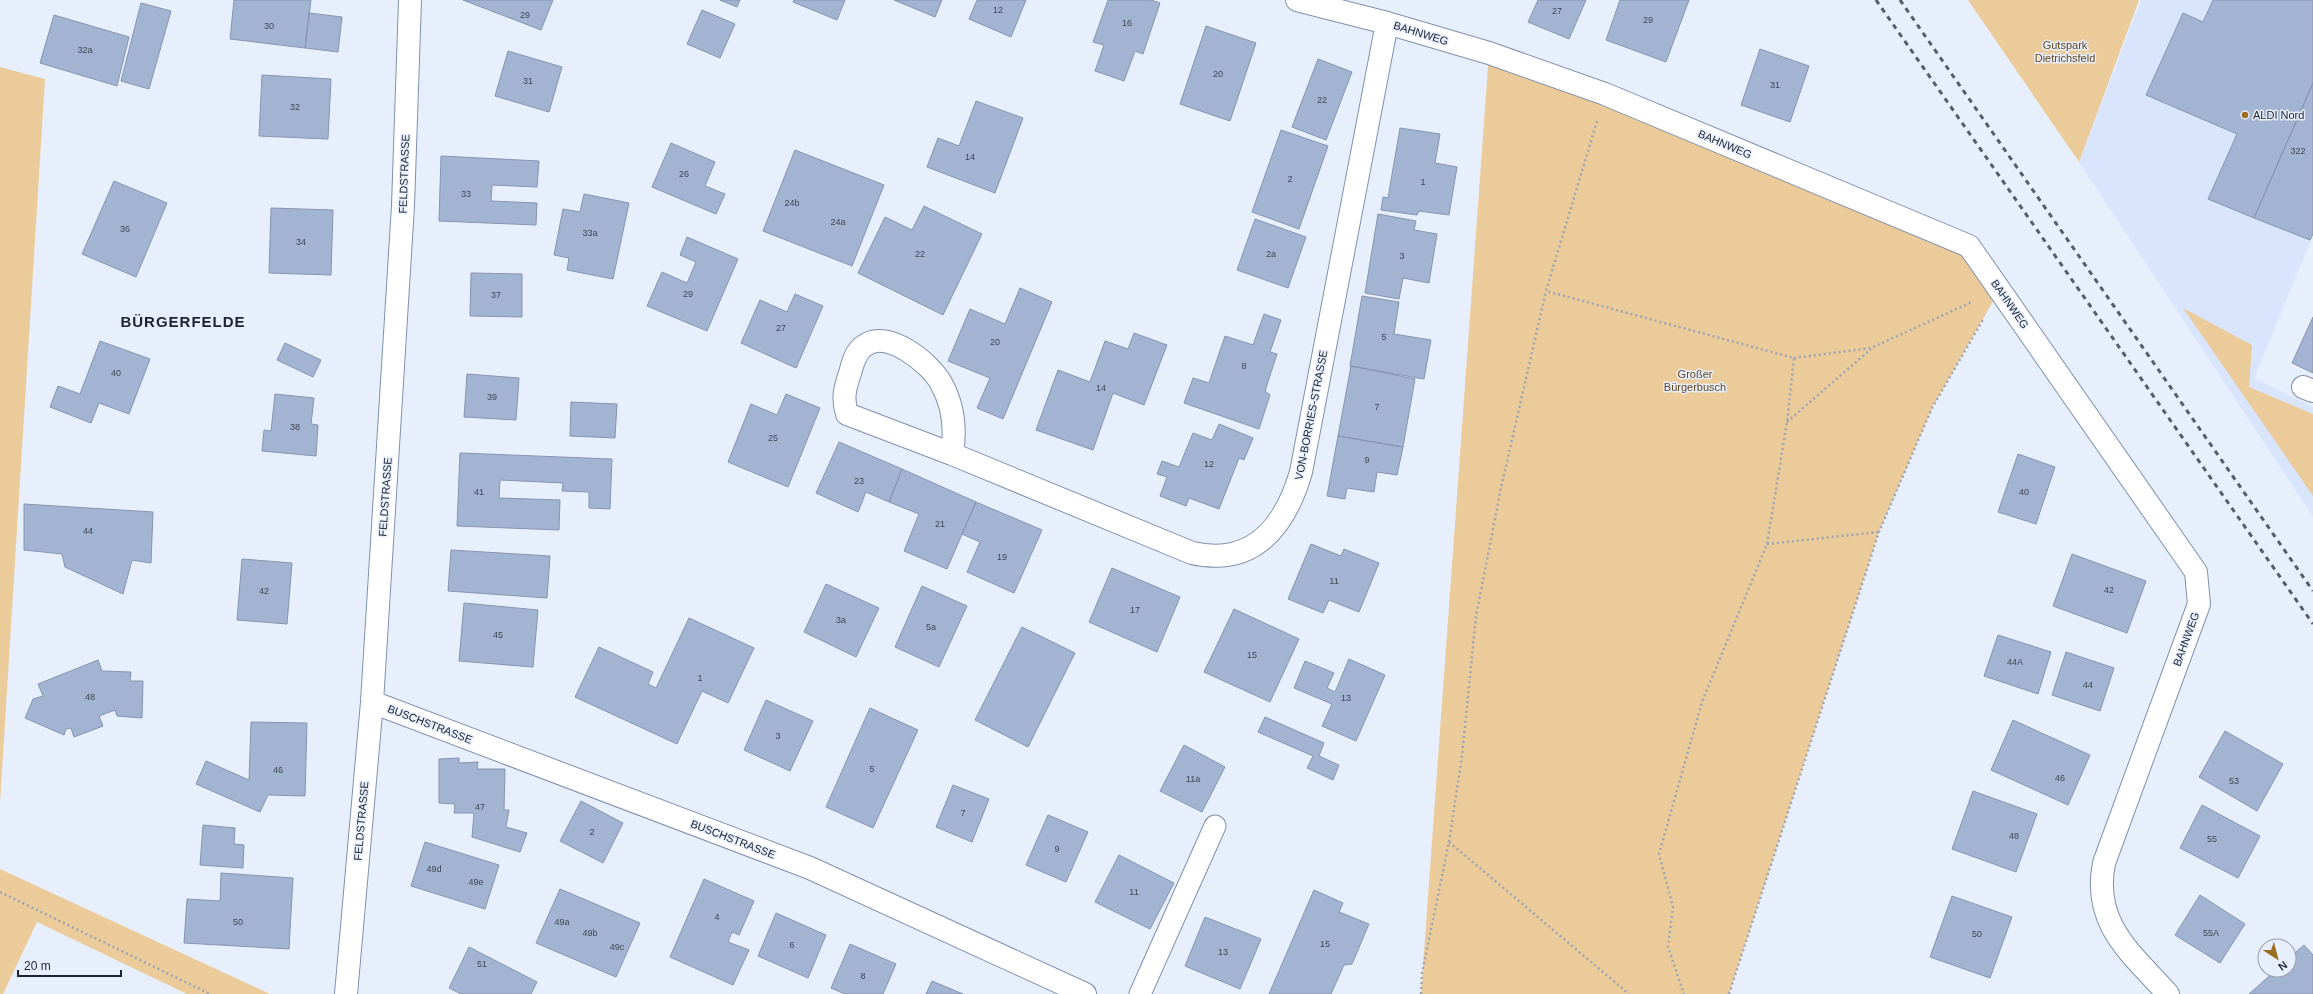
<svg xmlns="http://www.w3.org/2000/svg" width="2313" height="994" viewBox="0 0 2313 994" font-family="Arial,sans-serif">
	<rect width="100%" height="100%" fill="#e8effc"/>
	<!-- built -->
	<path fill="#d8e5fc" d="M2141,0h172v235l-59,143 59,29v110l-234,-355z"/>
	<!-- green -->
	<path fill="#ebcb9a" d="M1968,0h171l-60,162z
		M1489,53l480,193 31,43 -68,119 -53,124 -150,462h-308z
		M0,67l45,12 -45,724z
		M2183,308l69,37 -3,42 64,27v82z
		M0,869l270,125h-83l-150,-72 -34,72h-3z"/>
	<!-- building -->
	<path fill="#a3b4d2" stroke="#8494b1" d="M234,0h77l-6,48 -75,-9z
		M463,0h90l-12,30z
		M720,0h20l-3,7z
		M794,0h51l-8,20 -44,-18z
		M894,0h48l-7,17z
		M977,0h49l-15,37 -42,-18z
		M1108,0h43l9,3 -17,51 -8,-3 -11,30 -29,-10 9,-26 -11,-3z
		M1538,0h48l-17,39 -41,-17z
		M1620,0h69l-23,62 -60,-22z
		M2213,0h100v83l-59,135 -46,-19 29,-65 -91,-39 37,-82 20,9z
		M141,3l30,8 -22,78 -28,-8z
		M702,10l33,14 -15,34 -33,-14z
		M309,13l33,4 -4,35 -33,-4z
		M54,15l75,22 -12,49 -77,-23z
		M1206,26l50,17 -26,78 -50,-17z
		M1760,49l49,17 -19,56 -49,-17z
		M508,51l54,16 -13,45 -54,-16z
		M1318,59l34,13 -26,68 -34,-13z
		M262,75l69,4 -3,60 -69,-3z
		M2313,83v151l-3,6 -56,-22z
		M976,101l47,17 -28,75 -68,-26 11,-29 21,8z
		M1400,128l40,6 -5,29 22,4 -8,48 -30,-4 -2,4 -36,-5 2,-13 5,1z
		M1281,130l47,16 -29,83 -47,-17z
		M671,143l44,19 -10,24 20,8 -9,20 -64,-27z
		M795,150l89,35 -32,81 -89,-35z
		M441,156l98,5 -2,26 -45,-2 -1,16 46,2 -1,22 -97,-4z
		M114,181l53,22 -31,74 -54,-23z
		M584,194l45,9 -16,76 -46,-9 2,-12 -15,-3 9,-46 17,3z
		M924,206l58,28 -39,81 -85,-42 27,-56 27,13z
		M271,208l62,2 -2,65 -62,-2z
		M1378,214l38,7 -2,9 23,4 -8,49 -26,-5 -4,21 -34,-6z
		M1255,219l51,18 -18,51 -51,-18z
		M687,237l51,22 -31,72 -60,-25 15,-34 25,11 9,-21 -16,-7z
		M471,273l51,1v43l-52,-1z
		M1020,288l32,14 -49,117 -26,-11 13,-30 -42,-17 22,-52 35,15z
		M795,294l28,12 -27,62 -55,-25 19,-43 27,12z
		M1362,296l37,6 -5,32 37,6 -7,39 -74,-13z
		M1264,314l17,6 -11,32 7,2 -12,37 5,4 -11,34 -75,-26 9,-25 16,5 16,-47 28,9z
		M2313,317v56l-21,-10z
		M1134,333l33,12 -23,60 -31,-12 -20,57 -57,-20 22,-60 32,12 15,-41 23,8z
		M100,341l50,18 -21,55 -30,-11 -8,20 -41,-16 8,-21 22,8z
		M285,343l36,17 -8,17 -36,-17z
		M1351,366l64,13 -12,68 -65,-11z
		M467,374l52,4 -3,42 -52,-3z
		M275,394l39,4 -3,26 7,1 -2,31 -54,-5 2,-21 7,1z
		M786,394l34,14 -32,79 -60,-25 23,-58 26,11z
		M571,402l46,2 -2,34 -45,-2z
		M1219,424l34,14 -9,22 -5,-2 -20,51 -30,-11 -3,8 -26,-10 7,-19 -10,-3 5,-13 17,6 14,-34 19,7z
		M1338,436l65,11 -6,28 -20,-3 -3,20 -27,-4 -2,11 -18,-3z
		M839,442l63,27 -13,33 -23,-10 -8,20 -42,-19z
		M460,453l152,6 -2,50 -21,-1v-16l-27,-1 1,-8 -63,-3 -1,18 61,2 -1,30 -102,-4z
		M2018,454l37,13 -19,57 -38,-12z
		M902,469l74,33 -29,67 -43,-18 15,-37 -30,-12z
		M976,502l66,28 -28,63 -47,-21 13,-30 -18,-8z
		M24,504l129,8 -2,51 -19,-3 -9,34 -58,-27 -3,-13 -38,-4z
		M1311,544l30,12 3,-7 35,14 -20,49 -30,-12 -6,13 -35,-14z
		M451,550l99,6 -3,42 -99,-7z
		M2072,554l74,27 -19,52 -74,-27z
		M242,559l50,4 -5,61 -50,-4z
		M1112,568l68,29 -23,55 -68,-30z
		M826,584l53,24 -23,49 -52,-25z
		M922,586l45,20 -28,61 -44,-20z
		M464,603l74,7 -5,57 -74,-6z
		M1234,609l65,30 -29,63 -66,-30z
		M689,618l65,30 -26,55 -26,-12 -25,53 -102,-47 24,-50 54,25 -5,12 8,4z
		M1022,627l53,26 -47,94 -53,-27z
		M1998,635l53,17 -13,42 -54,-18z
		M2066,652l48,16 -14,43 -48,-16z
		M1349,659l36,16 -29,66 -34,-15 10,-22 -38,-16 11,-27 29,12 -7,15 8,4z
		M98,660l4,11 29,1 -1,9h13l-1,37 -25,-2 -2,-6 -16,6 4,10 -29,11 -3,-9 -5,1 -2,6 -39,-17 8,-19 10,-3 -5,-12z
		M766,700l47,21 -23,50 -46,-21z
		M870,708l48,22 -45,98 -47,-21z
		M1265,717l59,26 -5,13 20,9 -6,15 -26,-12 6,-12 -55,-24z
		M2013,720l77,35 -22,50 -77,-35z
		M251,722l56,1 -2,73 -37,-1 -8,17 -64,-28 10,-23 43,19z
		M2225,731l58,33 -26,47 -58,-34z
		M1184,745l41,22 -23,45 -42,-21z
		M459,758v5l19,-1 -1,7h28l-1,41h5l-3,17 21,6 -7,19 -48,-15 2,-24h-20l1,-9 -16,-1v-44z
		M953,785l36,14 -17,43 -36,-15z
		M1973,791l64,23 -21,58 -64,-23z
		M581,801l42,22 -20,40 -43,-22z
		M2202,805l58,31 -22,42 -58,-30z
		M1048,815l40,17 -22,50 -40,-17z
		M203,825l32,3 -1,16 10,1 -1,23 -43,-3z
		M425,842l74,23 -14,44 -74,-23z
		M1119,855l55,28 -24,46 -55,-27z
		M221,873l72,5 -4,71 -105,-6 3,-44 33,2z
		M704,879l50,22 -15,34 -7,-3 -4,10 21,8 -16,35 -63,-28z
		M560,889l80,34 -24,54 -80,-34z
		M1314,890l29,13 -4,9 30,12 -17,40 -8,1 -13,29h-62z
		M2200,895l45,29 -25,39 -45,-28z
		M1952,896l60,21 -22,61 -60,-21z
		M776,913l50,22 -18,43 -50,-22z
		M1205,917l56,22 -21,50 -55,-23z
		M850,944l46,20 -13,30h-38l-14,-6z
		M2304,945l9,10v39h-64l27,-24h13v-12z
		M469,947l68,35 -6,12h-70l-12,-6z
		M932,981l31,13h-37z"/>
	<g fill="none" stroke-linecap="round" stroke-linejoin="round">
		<defs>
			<path id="lane" d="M1140,994l75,-168"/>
			<path id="street" d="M1297,0l90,23 102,30 116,41 364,152 227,326 3,32 -95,259c-12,61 27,90 64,131
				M2303,387l10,4
				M952,454c4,-25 2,-48 -11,-71 -11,-20 -54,-55 -77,-37 -9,6 -11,17 -14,27 -5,15 -8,25 -3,41l105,40 240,99c61,14 93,-26 109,-81l86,-449
				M372,702l438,166 275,126
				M346,994l26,-292 31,-496 7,-206"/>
		</defs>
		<!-- lane casing -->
		<use href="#lane" stroke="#8091ad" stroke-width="23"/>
		<!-- street casing -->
		<use href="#street" stroke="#8091ad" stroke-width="24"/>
		<!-- path -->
		<path stroke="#9ea4b1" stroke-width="2.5" stroke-dasharray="2 3" stroke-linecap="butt" d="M1597,121l-51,170 248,67 -7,64 -20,122 -65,158 -43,152 14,53 -5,40 16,47
			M1794,358l77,-10 101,-46
			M1787,422l84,-73
			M1767,544l112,-12
			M1449,842l180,152
			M0,892l210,102
			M1421,994l1,-21 27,-131 13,-86 14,-140 25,-128 45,-197
			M1729,994l150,-462 53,-124 52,-90"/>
		<!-- lane -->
		<use href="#lane" stroke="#fff" stroke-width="21"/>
		<!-- street -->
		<use href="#street" stroke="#fff" stroke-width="22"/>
		<!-- rail -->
		<path stroke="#575e6a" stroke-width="3" stroke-dasharray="5 5" stroke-linecap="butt" d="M1876,0l437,624
			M1900,0l413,591"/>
	</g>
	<!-- markers -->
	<circle fill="#9c6f20" stroke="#e8effc" stroke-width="1.5" cx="2245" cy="115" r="4"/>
	<g text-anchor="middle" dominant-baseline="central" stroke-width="3" stroke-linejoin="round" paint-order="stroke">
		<!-- number labels -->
		<g font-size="9" fill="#3e4758">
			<text x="998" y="10">12</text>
			<text x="1557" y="11">27</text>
			<text x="525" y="15">29</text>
			<text x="1648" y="20">29</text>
			<text x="1127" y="23">16</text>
			<text x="269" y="26">30</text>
			<text x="85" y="50">32a</text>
			<text x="1218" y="74">20</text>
			<text x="528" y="81">31</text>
			<text x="1775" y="85">31</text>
			<text x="1322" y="100">22</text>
			<text x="295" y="107">32</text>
			<text x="2298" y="151">322</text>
			<text x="970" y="157">14</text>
			<text x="684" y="174">26</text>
			<text x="1290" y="179">2</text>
			<text x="1423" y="182">1</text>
			<text x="466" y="194">33</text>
			<text x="792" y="203">24b</text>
			<text x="838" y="222">24a</text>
			<text x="125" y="229">36</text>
			<text x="590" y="233">33a</text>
			<text x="301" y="242">34</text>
			<text x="920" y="254">22</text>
			<text x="1271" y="254">2a</text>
			<text x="1402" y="256">3</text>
			<text x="688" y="294">29</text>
			<text x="496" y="295">37</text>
			<text x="781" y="328">27</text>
			<text x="1384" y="337">5</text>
			<text x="995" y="342">20</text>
			<text x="1244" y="366">8</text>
			<text x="116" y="373">40</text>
			<text x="1101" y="388">14</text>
			<text x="492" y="397">39</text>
			<text x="1377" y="407">7</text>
			<text x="295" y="427">38</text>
			<text x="773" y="438">25</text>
			<text x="1367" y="460">9</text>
			<text x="1209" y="464">12</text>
			<text x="859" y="481">23</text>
			<text x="479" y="492">41</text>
			<text x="2024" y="492">40</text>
			<text x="940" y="524">21</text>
			<text x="88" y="531">44</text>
			<text x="1002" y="557">19</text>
			<text x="1334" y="581">11</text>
			<text x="2109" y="590">42</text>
			<text x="264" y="591">42</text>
			<text x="1135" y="610">17</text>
			<text x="841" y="620">3a</text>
			<text x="931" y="627">5a</text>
			<text x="498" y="635">45</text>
			<text x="1252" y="655">15</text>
			<text x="2015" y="662">44A</text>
			<text x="700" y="678">1</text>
			<text x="2088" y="685">44</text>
			<text x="90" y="697">48</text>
			<text x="1346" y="698">13</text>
			<text x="778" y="736">3</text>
			<text x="872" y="769">5</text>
			<text x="278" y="770">46</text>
			<text x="2060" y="778">46</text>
			<text x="1193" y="779">11a</text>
			<text x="2234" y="781">53</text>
			<text x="480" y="807">47</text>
			<text x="963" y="813">7</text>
			<text x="592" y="832">2</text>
			<text x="2014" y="836">48</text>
			<text x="2212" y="839">55</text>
			<text x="1057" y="849">9</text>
			<text x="434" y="869">49d</text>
			<text x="476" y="882">49e</text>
			<text x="1134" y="892">11</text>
			<text x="717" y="917">4</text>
			<text x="238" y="922">50</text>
			<text x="562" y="922">49a</text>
			<text x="590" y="933">49b</text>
			<text x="2211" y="933">55A</text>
			<text x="1977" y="934">50</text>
			<text x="1325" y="944">15</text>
			<text x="792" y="945">6</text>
			<text x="617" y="947">49c</text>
			<text x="1223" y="952">13</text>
			<text x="482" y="964">51</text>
			<text x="863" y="976">8</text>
		</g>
		<!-- street labels -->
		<g font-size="11" fill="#1d232f" stroke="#e8effc">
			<text transform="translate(1421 33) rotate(17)">BAHNWEG</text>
			<text transform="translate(1725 144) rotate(23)">BAHNWEG</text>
			<text transform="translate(404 174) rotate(-88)">FELDSTRASSE</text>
			<text transform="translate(2010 304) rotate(55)">BAHNWEG</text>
			<text transform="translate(1311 415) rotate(-79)">VON-BORRIES-STRASSE</text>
			<text transform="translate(385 497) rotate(-86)">FELDSTRASSE</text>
			<text transform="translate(2186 639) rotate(-70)">BAHNWEG</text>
			<text transform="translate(430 724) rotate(21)">BUSCHSTRASSE</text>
			<text transform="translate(361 821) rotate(-85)">FELDSTRASSE</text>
			<text transform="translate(733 839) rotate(21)">BUSCHSTRASSE</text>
		</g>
		<!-- park labels -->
		<g font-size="11" fill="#60461d" stroke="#e8effc">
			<text x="2065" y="45">Gutspark<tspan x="2065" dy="13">Dietrichsfeld</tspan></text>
			<text x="1695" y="374">Großer<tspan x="1695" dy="13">Bürgerbusch</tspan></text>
		</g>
		<!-- poi labels -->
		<g font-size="11" fill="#1d232f" stroke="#e8effc" text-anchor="start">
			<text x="2253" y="115">ALDI Nord</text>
		</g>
		<!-- district labels -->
		<g font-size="15" font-weight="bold" letter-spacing="1" fill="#1d232f" stroke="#e8effc">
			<text x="183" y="321">BÜRGERFELDE</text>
		</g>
	</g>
	<!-- north arrow -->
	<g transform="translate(2277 958) rotate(144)"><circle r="19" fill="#e8effc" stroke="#979daa"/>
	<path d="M0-3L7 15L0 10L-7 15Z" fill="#9c6f20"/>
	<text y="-6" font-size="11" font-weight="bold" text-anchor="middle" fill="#1d232f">N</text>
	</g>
	<!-- scale -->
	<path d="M18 970v6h103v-6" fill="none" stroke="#1d232f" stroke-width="2"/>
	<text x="24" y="970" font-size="12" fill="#1d232f" stroke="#e8effc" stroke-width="3" paint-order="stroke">20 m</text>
</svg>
